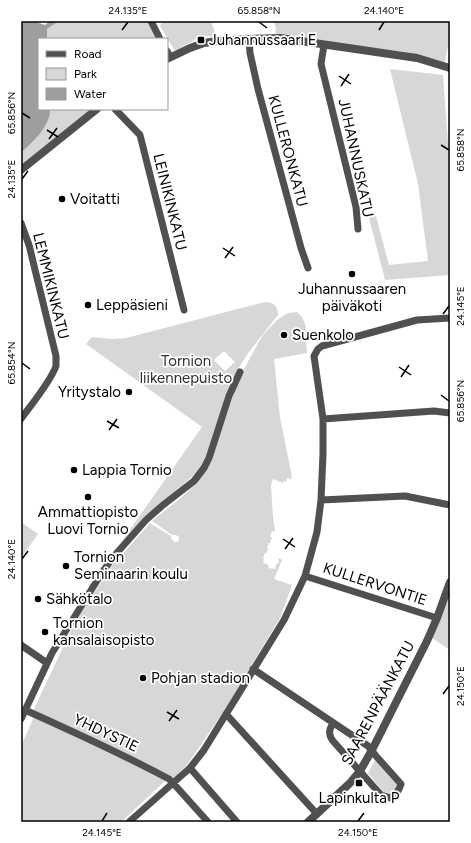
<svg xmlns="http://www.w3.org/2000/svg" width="471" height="843" viewBox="0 0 471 843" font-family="Figtree,sans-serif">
	<rect width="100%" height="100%" fill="#fff"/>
	<!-- green -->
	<path fill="#d7d7d7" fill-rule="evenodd" d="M59,21h89l8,16 -4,2h-105v-10z
		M163,21h48l5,15 -16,1 -25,14 -15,-25z
		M274,21h176v14l-5,27 -39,-10 -131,-17 1,-6z
		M390,69l53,6 7,95v105l-65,5 -16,-62 7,-2 13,49 39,-4 -10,-77z
		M50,109h44l-73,57v-13l12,-11 6,-9 11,-21z
		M265,302c8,0 13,4 13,13l-29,37 -11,17 -32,89 -8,13 -12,11 -25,20 -39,39 80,-114 -116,-83 6,-7 21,2 13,-1zM224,351l11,11 -10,9 -11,-11z
		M297,312l5,5 3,7 2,10 -1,6 1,13 -33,6 6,58 12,60 -1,2 -4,-1 -1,4 -3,-1v2l-10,-4 -2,6 2,33 2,11 -1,3 -2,-1 -2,6 2,1 -2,5h-1l-2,5 1,1 -2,5 -1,-1 -2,5 1,1 -1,4 6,2 -1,3 2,1 1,-1 4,1 1,-5h2l1,-4h-1l1,-2 3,2 -8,19 18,6 -12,33 -56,93 -37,54 -13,13 -141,-67 41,-87 37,-57 39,-44 21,13 1,4 3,2 4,-1v-4l-3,-2h-4l-20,-14c22,-18 47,-34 59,-61l28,-81 13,-25 11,-19 14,-15 11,-7z
		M21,522l17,12 -17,24z
		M441,597l9,2v51l-21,-14z
		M34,717l98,47 33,17 -44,41h-100v-76z
		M375,760l22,25 -1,5 -5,4h-6l-17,-21z"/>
	<!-- water -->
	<path fill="#9e9e9e" d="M21,21l15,1 9,3 5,-4h9l-12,8v10h-8v70h11c1,16 -17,33 -29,44z"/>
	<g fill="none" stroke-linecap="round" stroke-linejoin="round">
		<!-- minor -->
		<path stroke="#505050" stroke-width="7" d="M151,21l9,18
			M249,39l1,14 8,36 43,159 7,20
			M324,45l-3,19 35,143 2,22
			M167,51l3,6
			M115,109l25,26 44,175
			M21,223l8,22 27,111c0,4 0,7 0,10 -5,15 -25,39 -35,53
			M323,419l111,-8 16,2
			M321,500l84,-4 45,9
			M305,576l132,42
			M21,645l26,18
			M253,669l115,77 8,10 25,28c-2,7 -5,10 -11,14l-9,-3 -48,-54c-5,-7 -4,-11 0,-18
			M25,710c49,22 97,44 144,69l4,4 35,39
			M226,714l91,100
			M21,719l31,-66 51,-82 12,-16 31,-35 17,-15 31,-24 10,-13 5,-10 20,-62 11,-24
			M190,768l47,54
			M129,822l61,-54 14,-18 80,-130 21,-44 12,-44 4,-32 2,-46v-35l-9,-63 4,-7 4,-3 95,-26 33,-2"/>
		<!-- tertiary -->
		<path stroke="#505050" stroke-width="8" d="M167,59l23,-11 14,-5 13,-2 32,-2 31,-1 137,20 33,10
			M21,170l76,-61
			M308,822l42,-39 10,-12 12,-21 55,-109 10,-23 13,-36"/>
	</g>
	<!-- ticks -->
	<path fill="none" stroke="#000" stroke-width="1.5" d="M259,22l8,6M122,30l6,-8M379,30l5,-8M339,76l12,8M341,86l8,-12M22,113l8,5M47,130l11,7M49,139l8,-11M441,145l8,5M22,179l6,-8M223,248l12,8M225,258l8,-11M443,314l6,-8M22,363l8,6M399,367l12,8M401,377l8,-12M441,395l8,6M107,421l12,7M109,430l8,-11M283,539l12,8M285,549l8,-11M22,559l6,-8M443,694l6,-8M167,712l12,7M169,721l8,-11M102,821l5,-8M358,821l6,-8"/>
	<!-- markers -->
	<g fill="#000" stroke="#fff" stroke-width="1.5">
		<rect x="197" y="36" width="8" height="8" rx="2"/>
		<circle cx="62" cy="199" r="4"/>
		<circle cx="352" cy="274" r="4"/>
		<circle cx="88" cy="305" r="4"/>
		<circle cx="284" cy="335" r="4"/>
		<circle cx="129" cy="392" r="4"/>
		<circle cx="74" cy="470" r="4"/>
		<circle cx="88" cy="497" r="4"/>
		<circle cx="66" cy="566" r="4"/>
		<circle cx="38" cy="599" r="4"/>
		<circle cx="45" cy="632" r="4"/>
		<circle cx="143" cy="678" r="4"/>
		<rect x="355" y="779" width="8" height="8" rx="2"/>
	</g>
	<g text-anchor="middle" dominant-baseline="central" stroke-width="3.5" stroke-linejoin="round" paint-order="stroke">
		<!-- poi labels -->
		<g font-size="15" fill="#000" stroke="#fff" text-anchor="start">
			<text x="209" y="40">Juhannussaari E</text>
			<text x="70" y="199">Voitatti</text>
			<text x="352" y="289" text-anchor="middle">Juhannussaaren<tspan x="352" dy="17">päiväkoti</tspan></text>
			<text x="96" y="305">Leppäsieni</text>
			<text x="292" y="335">Suenkolo</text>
			<text x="121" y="392" text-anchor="end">Yritystalo</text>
			<text x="82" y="470">Lappia Tornio</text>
			<text x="88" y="512" text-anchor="middle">Ammattiopisto<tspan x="88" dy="17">Luovi Tornio</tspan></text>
			<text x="74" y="557">Tornion<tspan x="74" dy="17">Seminaarin koulu</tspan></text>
			<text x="46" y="599">Sähkötalo</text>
			<text x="53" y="623">Tornion<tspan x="53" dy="17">kansalaisopisto</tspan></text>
			<text x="151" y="678">Pohjan stadion</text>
			<text x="359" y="798" text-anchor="middle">Lapinkulta P</text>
		</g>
		<!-- street labels -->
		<g font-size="15" fill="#000" stroke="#fff">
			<text transform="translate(288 151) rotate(75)">KULLERONKATU</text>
			<text transform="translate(356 158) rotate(78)">JUHANNUSKATU</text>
			<text transform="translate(170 202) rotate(76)">LEINIKINKATU</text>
			<text transform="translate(51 286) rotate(76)">LEMMIKINKATU</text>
			<text transform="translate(375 584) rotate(18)">KULLERVONTIE</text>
			<text transform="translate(378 703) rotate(-62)">SAARENPÄÄNKATU</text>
			<text transform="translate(106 733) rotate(25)">YHDYSTIE</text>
		</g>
		<!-- park labels -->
		<g font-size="15" fill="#2e2e2e" stroke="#fff">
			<text x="186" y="361">Tornion<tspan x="186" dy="17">liikennepuisto</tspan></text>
		</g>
	</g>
	<!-- border -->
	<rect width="471" height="843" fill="none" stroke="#ffffff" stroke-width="44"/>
	<!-- legend -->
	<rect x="38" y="38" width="130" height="72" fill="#ffffff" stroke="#999999"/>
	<rect x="46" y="51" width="20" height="6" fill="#505050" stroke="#999999"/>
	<text x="74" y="58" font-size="12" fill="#000000">Road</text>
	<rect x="46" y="68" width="20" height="12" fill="#d7d7d7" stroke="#999999"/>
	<text x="74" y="78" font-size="12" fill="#000000">Park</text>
	<rect x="46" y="88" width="20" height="12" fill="#9e9e9e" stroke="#999999"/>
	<text x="74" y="98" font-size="12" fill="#000000">Water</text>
	<rect x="22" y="22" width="427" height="799" fill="none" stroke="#000" stroke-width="1.5"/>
	<g font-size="10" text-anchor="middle" fill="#000">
		<text x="128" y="14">24.135°E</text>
		<text x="259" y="14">65.858°N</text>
		<text x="384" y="14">24.140°E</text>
		<text transform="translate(11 113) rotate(-90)" y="4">65.856°N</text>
		<text transform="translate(460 150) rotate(-90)" y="4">65.858°N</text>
		<text transform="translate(11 179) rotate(-90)" y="4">24.135°E</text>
		<text transform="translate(460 306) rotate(-90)" y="4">24.145°E</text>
		<text transform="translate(11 363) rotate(-90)" y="4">65.854°N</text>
		<text transform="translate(460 401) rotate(-90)" y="4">65.856°N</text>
		<text transform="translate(11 559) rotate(-90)" y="4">24.140°E</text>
		<text transform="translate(460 686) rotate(-90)" y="4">24.150°E</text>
		<text x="102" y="836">24.145°E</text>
		<text x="358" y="836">24.150°E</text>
	</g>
</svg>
